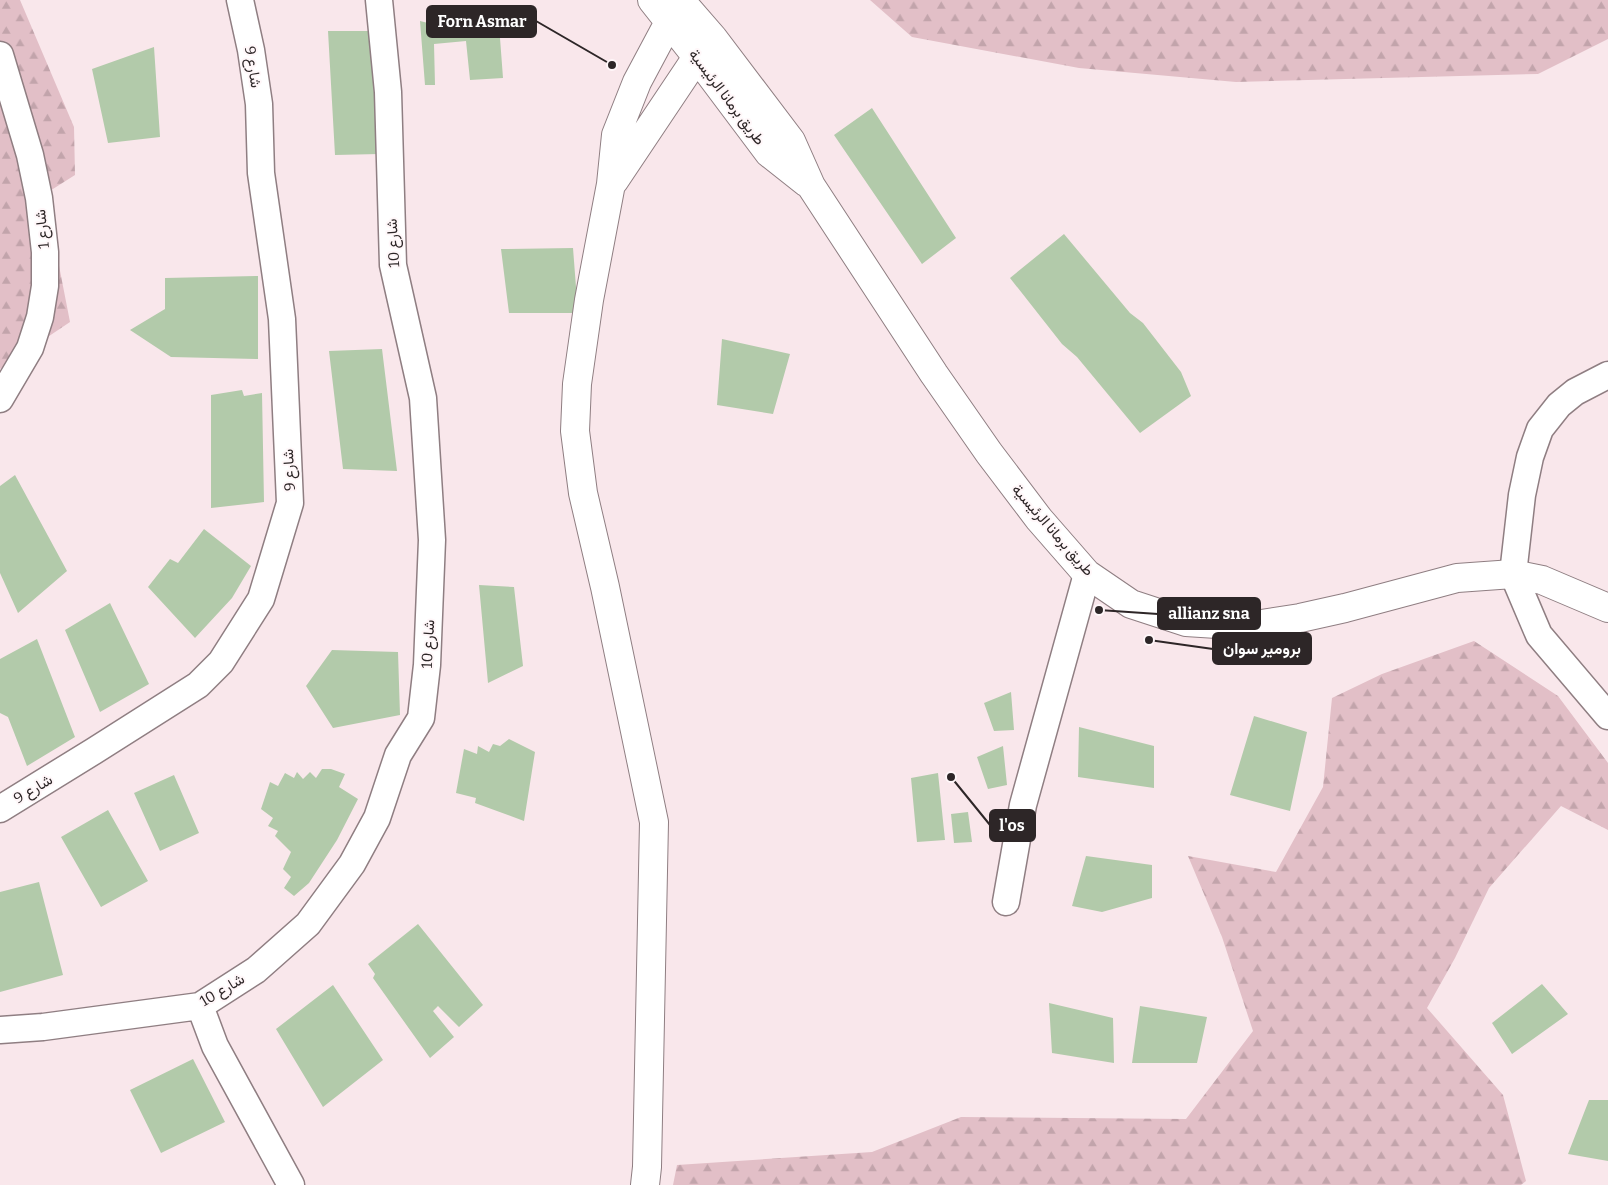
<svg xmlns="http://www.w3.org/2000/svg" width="1608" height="1185" viewBox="0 0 1608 1185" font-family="Bitter,Vazirmatn,serif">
	<defs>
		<pattern id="forest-firs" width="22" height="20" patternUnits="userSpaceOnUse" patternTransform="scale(1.25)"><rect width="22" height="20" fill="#e2bfc7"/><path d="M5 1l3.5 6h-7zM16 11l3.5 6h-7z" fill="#c2a4ab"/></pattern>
	</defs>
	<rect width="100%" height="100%" fill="#f9e7eb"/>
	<!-- forest -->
	<path fill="url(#forest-firs)" d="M0,0h20l54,127 1,48 -30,19 25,128 -70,47z
		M870,0h738v39l-70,35 -302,8 -157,-14 -167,-31z
		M1474,641l84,55 50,67v67l-47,-24 -72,82 -34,70 -28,50 76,87 23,86 -5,4h-848l4,-20 195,-13 89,-35 225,2 67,-88 -31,-94 -34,-81 88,16 47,-85 9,-89 50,-24z"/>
	<!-- building -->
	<path fill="#b2caaa" d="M502,7l1,24h-6v7h3l3,40 -33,2 -4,-39 -32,3 1,41h-10l-5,-64 8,2v-9l19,1 -1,-5z
		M328,31h41l10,123 -44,1z
		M154,47l6,90 -52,6 -16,-74z
		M872,108l84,130 -34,26 -88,-129z
		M1064,234l66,79 13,10 38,49 10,24 -51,37 -63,-76 -15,-13 -52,-66z
		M573,248l5,65h-69l-8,-64z
		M258,276v83l-87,-2 -41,-27 35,-21v-31z
		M722,339l68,15 -17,60 -56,-9z
		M382,349l15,122 -54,-2 -14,-118z
		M242,390l2,6 18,-3 2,109 -53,6v-113z
		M15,475l52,96 -49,42 -18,-40v-87z
		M204,529l47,37 -19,32 -37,40 -47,-51 22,-28 8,4z
		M479,585l35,2 9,79 -35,17z
		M110,603l39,81 -49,28 -35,-82z
		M37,639l38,98 -48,29 -19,-49 -8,-4v-54z
		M332,650l66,2 2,63 -67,13 -27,-42z
		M1011,692l3,38 -20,1 -10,-28z
		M1254,716l53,16 -17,79 -60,-16z
		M1079,727l75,19v42l-76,-11z
		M509,739l26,13 -11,69 -49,-18 1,-5 -20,-5 8,-44 13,5 1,-8 11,6 4,-8 7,2z
		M1003,746l4,39 -19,4 -11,-32z
		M322,769h9l14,5 -6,13 19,12 -21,41 -28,43 -15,13 -10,-8 7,-11 -8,-8 8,-17 -16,-16 3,-5 -10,-5 5,-8 -12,-9 9,-27 8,4 7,-13 9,5 3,-6 6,7 7,-7 6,6z
		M938,773l7,67 -28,2 -6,-64z
		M174,775l25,58 -39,18 -26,-58z
		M108,810l40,71 -47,26 -40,-70z
		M968,812l4,30 -18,1 -3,-29z
		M1086,856l66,9v33l-50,14 -30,-6z
		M39,882l24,93 -63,17v-100z
		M418,924l65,81 -24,22 -21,-21 -5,5 21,26 -24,21 -57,-80 2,-4 -7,-10z
		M1542,984l26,30 -56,40 -20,-31z
		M333,985l50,75 -60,47 -47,-78z
		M1049,1003l64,15 1,45 -62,-10z
		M1140,1006l67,11 -10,46h-65z
		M193,1059l32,63 -64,31 -31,-63z
		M1589,1100h19v61l-40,-7z"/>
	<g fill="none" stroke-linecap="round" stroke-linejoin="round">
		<defs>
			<path id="street" d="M0,55l30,100 9,43 6,54v34l-5,31 -10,31 -30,51
				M1608,375l-33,17 -16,13 -19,24 -10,28 -8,38 -9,79 26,61 69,81
				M0,809l94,-58 104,-66 23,-23 40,-63 29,-96 -8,-184 -21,-146 -2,-69 -8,-54 -11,-50
				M1006,902l17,-97 64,-231
				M200,1006l15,40 76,139
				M0,1030l43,-3 157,-21 56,-36 52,-46 44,-60 25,-46 21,-63 23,-37 6,-53 5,-125 -9,-142 -30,-133 -5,-173 -9,-92"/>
			<path id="secondary" d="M652,0l45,57 72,96 38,30
				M680,0l33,38 78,103 20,45 123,188 55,79 50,66 48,55 44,30 55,18 62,4 52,-8 45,-10 112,-30 56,-4 29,6 66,28
				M614,181l83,-124 12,-14
				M645,1185l2,-18 7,-345 -49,-235 -22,-94 -8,-62 2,-47 12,-84 22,-116 5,-49 21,-53 32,-60 16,-16"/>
		</defs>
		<!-- street casing -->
		<use href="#street" stroke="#8f7e82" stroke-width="29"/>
		<!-- secondary casing -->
		<use href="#secondary" stroke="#8f7e82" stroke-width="30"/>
		<!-- street -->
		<use href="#street" stroke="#fff" stroke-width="26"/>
		<!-- secondary -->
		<use href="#secondary" stroke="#fff" stroke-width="28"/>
	</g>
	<g text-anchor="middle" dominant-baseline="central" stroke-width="4" stroke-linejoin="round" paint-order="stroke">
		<!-- street labels -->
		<g font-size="15" fill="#2d2627" stroke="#fff7f9">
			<text transform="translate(253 67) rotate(81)">شارع 9</text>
			<text transform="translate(727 97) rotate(53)">طريق برمانا الرئيسية</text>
			<text transform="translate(42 229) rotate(-96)">شارع 1</text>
			<text transform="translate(393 243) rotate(-93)">شارع 10</text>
			<text transform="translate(289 470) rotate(-93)">شارع 9</text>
			<text transform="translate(1053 530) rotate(49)">طريق برمانا الرئيسية</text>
			<text transform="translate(428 644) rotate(-87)">شارع 10</text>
			<text transform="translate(33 789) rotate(-31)">شارع 9</text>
			<text transform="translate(222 990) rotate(-31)">شارع 10</text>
		</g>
	</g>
	<!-- callouts -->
	<path fill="none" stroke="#2d2627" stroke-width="2" d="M612 65L536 21M1099 610L1158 614M1149 640L1213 649M951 777L990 825"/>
	<g fill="#2d2627" stroke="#fff7f9" stroke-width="2">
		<circle cx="612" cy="65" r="5"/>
		<circle cx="1099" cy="610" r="5"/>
		<circle cx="1149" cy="640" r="5"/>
		<circle cx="951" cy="777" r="5"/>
	</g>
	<g fill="#2d2627" stroke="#2d2627" stroke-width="2">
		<rect x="427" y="6" width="109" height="31" rx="5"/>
		<rect x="1158" y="598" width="102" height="31" rx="5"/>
		<rect x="1213" y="633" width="98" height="31" rx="5"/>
		<rect x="990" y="810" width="45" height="31" rx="5"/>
	</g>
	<g font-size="16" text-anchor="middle" font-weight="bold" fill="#fff">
		<text x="482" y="27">Forn Asmar</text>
		<text x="1209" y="619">allianz sna</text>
		<text x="1262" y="654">برومير سوان</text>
		<text x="1012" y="831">l'os</text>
	</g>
</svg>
